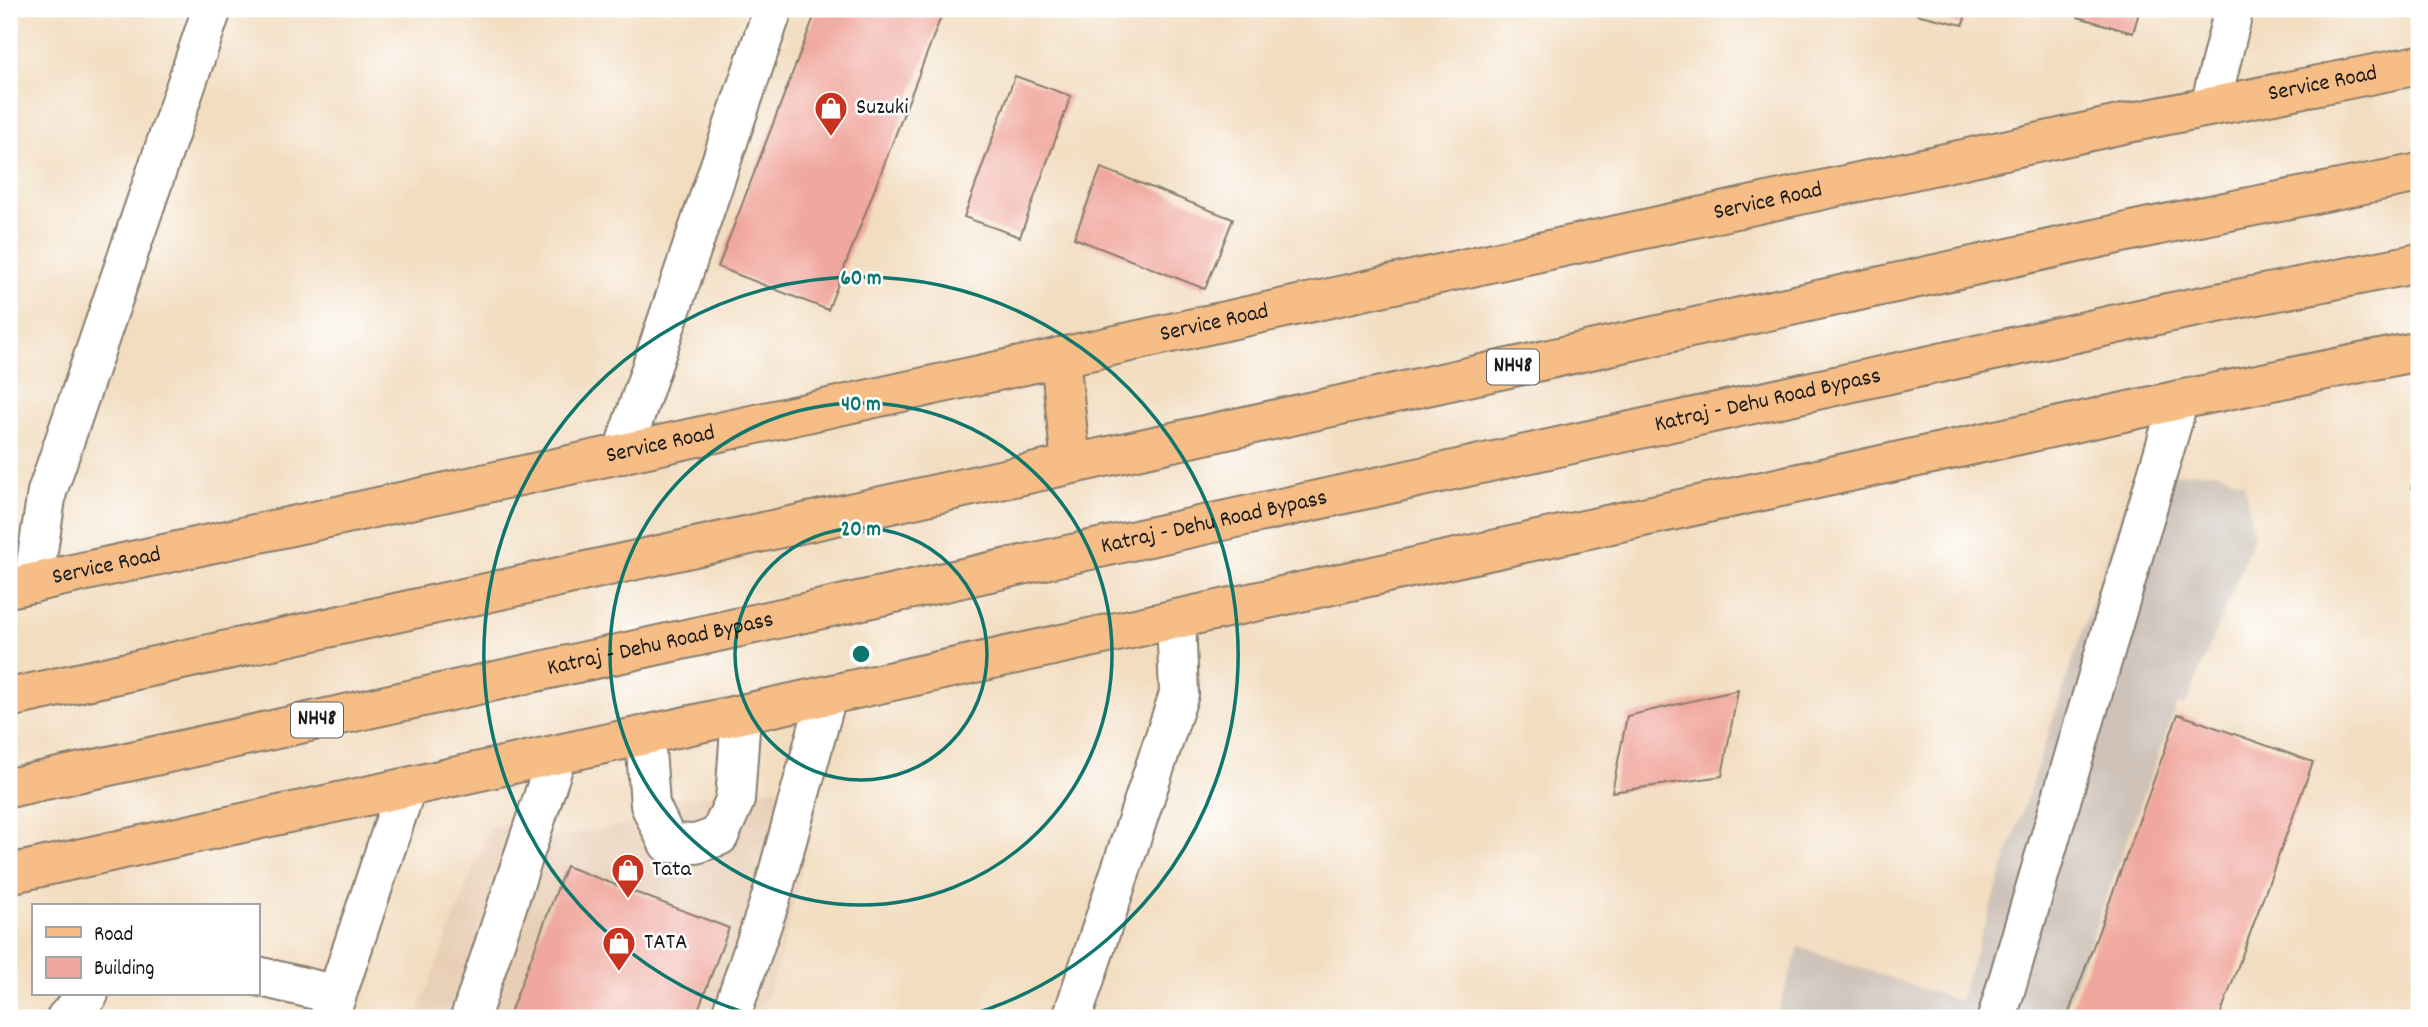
<svg xmlns="http://www.w3.org/2000/svg" width="2428" height="1027" viewBox="0 0 2428 1027" font-family="Dekko,sans-serif">
	<rect width="100%" height="100%" fill="#fff"/>
	<filter id="ink" filterUnits="userSpaceOnUse"><feTurbulence type="fractalNoise" baseFrequency=".0143" numOctaves="2"/><feDisplacementMap in="SourceGraphic" scale="14" xChannelSelector="R" yChannelSelector="G"/><feConvolveMatrix kernelMatrix="1 2 1 2 8 2 1 2 1" color-interpolation-filters="sRGB"/></filter>
	<filter id="wash" filterUnits="userSpaceOnUse"><feTurbulence type="fractalNoise" baseFrequency=".00686" numOctaves="4" result="noise"/><feDisplacementMap in="SourceGraphic" scale="28" xChannelSelector="R" yChannelSelector="G"/><feGaussianBlur stdDeviation="1.57" result="paint"/><feColorMatrix in="noise" values="0 0 0 0 0 0 0 0 0 0 0 0 0 0 0 0 0 1.4 0 .05"/><feComposite in="paint" operator="in"/></filter>
	<g filter="url(#wash)">
		<rect width="100%" height="100%" fill="#f2ddc0"/>
		<!-- built -->
		<path fill="#e8cfb6" d="M823,783l-44,180 -21,55h-342l74,-192 57,-6 4,18 89,-16 -2,-20z"/>
		<!-- industrial -->
		<path fill="#cec2b9" d="M2216,471l28,12 10,54 -68,168 -9,-1 -115,314h-286l23,-71 160,54 175,-524z"/>
		<g id="blocks">
			<!-- building -->
			<path fill="#f0a79d" d="M817,9h127l-116,301 -110,-43z
				M1918,9h49l-4,16 -47,-11z
				M2081,9h59l-7,24 -55,-16z
				M1015,76l56,20 -51,141 -56,-20z
				M1101,168l132,51 -28,70 -131,-51z
				M2419,465v26l-8,-3z
				M1738,690l-16,86 -110,16 15,-76z
				M2178,714l135,48 -94,256h-152z
				M566,866l163,62 -34,90h-187z"/>
		</g>
	</g>
	<g filter="url(#ink)">
		<use href="#blocks" fill-opacity="0" stroke="#877c6e" stroke-width="2"/>
		<g fill="none" stroke-linecap="round" stroke-linejoin="round">
			<defs>
				<path id="minor" d="M2210,106l24,-97
					M622,454l151,-445
					M33,583l14,-91 165,-483
					M645,736l5,69 18,38 28,1 23,-8 16,-36 6,-85
					M257,976l80,19
					M66,1018l23,-24
					M329,1018l77,-230
					M470,1018l87,-263
					M730,1018l41,-120 56,-202
					M1072,1018l107,-324 -3,-75
					M1997,1018l182,-618"/>
				<g id="major">
					<path id="s1" d="M9,588l2114,-464 296,-59"/>
					<path d="M9,874l2170,-474 240,-49"/>
				</g>
				<g id="highway">
					<path d="M1060,357l11,107"/>
					<path d="M9,698l2136,-470 274,-55"/>
					<path id="s2" d="M9,788l2153,-474 257,-51"/>
				</g>
			</defs>
			<!-- minor casing -->
			<use href="#minor" stroke="#877c6e" stroke-width="42"/>
			<!-- major casing -->
			<use href="#major" stroke="#877c6e" stroke-width="42"/>
			<!-- highway casing -->
			<use href="#highway" stroke="#877c6e" stroke-width="42"/>
			<!-- minor -->
			<use href="#minor" stroke="#fff" stroke-width="38"/>
			<!-- major -->
			<use href="#major" stroke="#f6be86" stroke-width="38"/>
			<!-- highway -->
			<use href="#highway" stroke="#f6be86" stroke-width="38"/>
		</g>
	</g>
	<!-- distance rings -->
	<g fill="none" stroke="#0f766e" stroke-width="3.5">
		<circle cx="861" cy="654" r="126"/>
		<circle cx="861" cy="654" r="251"/>
		<path d="M763 1018A377 377 0 1 1 959 1018"/>
	</g>
	<!-- icons -->
	<defs>
		<symbol id="shop-pin" viewBox="-11 -11 22 30"><path d="M0 17L-7.5 6A9.5 9.5 0 1 1 7.5 6Z" fill="#c8321e" stroke="#fff"/><path d="M-5-2.5h2.3a2.7 3.5 0 0 1 5.4 0H5L5.5 6h-11ZM-1.5-2.5h3a1.5 2.3 0 0 0-3 0Z" fill="#fff"/></symbol>
	</defs>
	<g fill-rule="evenodd">
		<use href="#shop-pin" x="812" y="89" width="38" height="52"/>
		<use href="#shop-pin" x="609" y="851" width="38" height="52"/>
		<use href="#shop-pin" x="600" y="924" width="38" height="52"/>
	</g>
	<g text-anchor="middle" dominant-baseline="central" stroke-width="5" stroke-linejoin="round" paint-order="stroke">
		<!-- shield labels -->
		<g fill="#fff" stroke="#606060" stroke-width="2">
			<rect x="1487" y="349.5" width="52" height="35" rx="5"/>
			<rect x="291" y="702.5" width="52" height="35" rx="5"/>
		</g>
		<g font-size="21" font-weight="bold" fill="#1c1c1c">
			<text x="1513" y="367">NH48</text>
			<text x="317" y="720">NH48</text>
		</g>
		<!-- street labels -->
		<g font-size="23" fill="#1c1c1c" stroke="#fff">
			<text stroke="none"><textPath href="#s1" startOffset="2368">Service Road</textPath></text>
			<text stroke="none"><textPath href="#s1" startOffset="1801">Service Road</textPath></text>
			<text stroke="none"><textPath href="#s1" startOffset="1234">Service Road</textPath></text>
			<text stroke="none"><textPath href="#s2" startOffset="1801">Katraj - Dehu Road Bypass</textPath></text>
			<text stroke="none"><textPath href="#s1" startOffset="667">Service Road</textPath></text>
			<text stroke="none"><textPath href="#s2" startOffset="1234">Katraj - Dehu Road Bypass</textPath></text>
			<text stroke="none"><textPath href="#s1" startOffset="100">Service Road</textPath></text>
			<text stroke="none"><textPath href="#s2" startOffset="667">Katraj - Dehu Road Bypass</textPath></text>
		</g>
		<!-- poi labels -->
		<g font-size="23" fill="#1c1c1c" stroke="#fff" text-anchor="start">
			<text x="856" y="108">Suzuki</text>
			<text x="652" y="870">Tata</text>
			<text x="644" y="943">TATA</text>
		</g>
	</g>
	<circle cx="861" cy="654" r="10" fill="#0f766e" stroke="#fff" stroke-width="3.5"/>
	<g font-size="21" text-anchor="middle" font-weight="bold" fill="#0f766e" stroke="#fff" stroke-width="5" stroke-linejoin="round" paint-order="stroke">
		<text x="861" y="284">60 m</text>
		<text x="861" y="410">40 m</text>
		<text x="861" y="535">20 m</text>
	</g>
	<!-- margin -->
	<rect width="2428" height="1027" fill="none" stroke="#fff" stroke-width="35"/>
	<!-- legend -->
	<rect x="32" y="904" width="228" height="91" fill="#ffffff" stroke="#a4a4a4" stroke-width="2"/>
	<rect x="46" y="927" width="35" height="10" fill="#f6be86" stroke="#a4a4a4" stroke-width="2"/>
	<text x="94" y="940" font-size="21" fill="#1c1c1c">Road</text>
	<rect x="46" y="957" width="35" height="21" fill="#f0a79d" stroke="#a4a4a4" stroke-width="2"/>
	<text x="94" y="974" font-size="21" fill="#1c1c1c">Building</text>
</svg>
